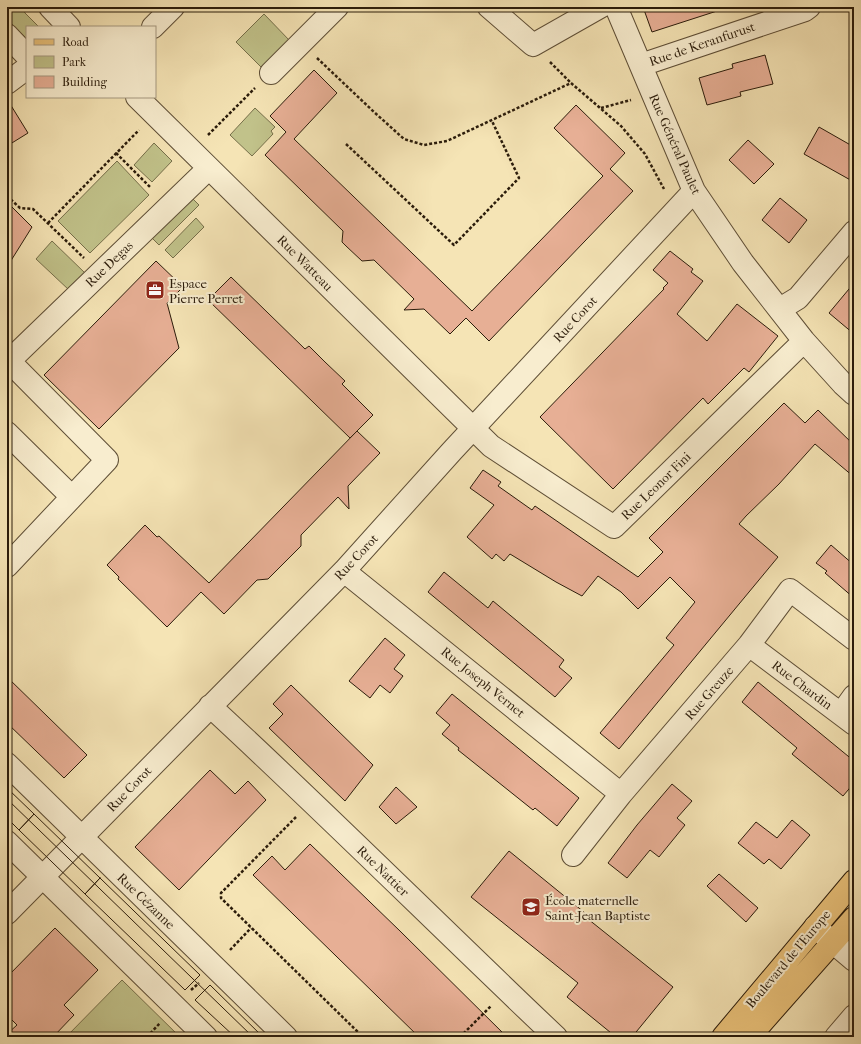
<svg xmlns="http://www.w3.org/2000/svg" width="861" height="1044" viewBox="0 0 861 1044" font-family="'IM FELL French Canon',serif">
	<rect width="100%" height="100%" fill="#f5e4b5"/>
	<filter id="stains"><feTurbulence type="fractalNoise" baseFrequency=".005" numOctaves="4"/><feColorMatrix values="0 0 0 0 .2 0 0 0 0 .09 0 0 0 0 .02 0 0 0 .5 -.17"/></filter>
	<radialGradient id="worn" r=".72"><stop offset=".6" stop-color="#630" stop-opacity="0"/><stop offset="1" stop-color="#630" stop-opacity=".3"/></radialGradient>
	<!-- green -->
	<path fill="#c1c28a" stroke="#766f4a" d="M7,7h15l3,6 14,14h-12v12l-20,-19z
		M264,14l26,27 -27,28 -27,-27z
		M255,108l20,19 -4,4 2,3 -21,22 -22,-21z
		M154,143l18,18 -20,21 -18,-17z
		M117,161l32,34 -59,58 -32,-32z
		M189,195l10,10 -40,40 -10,-10z
		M196,218l8,9 -31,31 -8,-8z
		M52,241l33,32 -16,17 -33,-31z
		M122,980l58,57h-114z"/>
	<!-- building -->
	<path fill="#e7af95" stroke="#2b1c0b" d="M643,7h74v4l-65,21z
		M765,55l8,29 -33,8 1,4 -34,9 -8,-27 34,-10 -1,-4z
		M314,70l23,23 -43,46 178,172 131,-135 -49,-48 22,-23 49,48 -15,16 23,22 -144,150 -23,-23 -16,16 -26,-25 -20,1 10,-11 -40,-39 -12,1 -16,-15 -4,-4 1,-11 -78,-76 21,-23 -16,-16z
		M7,99l21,34 -21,13z
		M819,127l35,20v35l-50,-28z
		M748,140l26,24 -20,20 -25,-24z
		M780,198l27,22 -18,23 -27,-23z
		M7,202l25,25 -25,40z
		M670,251l23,18 -2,3 12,9 -26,33 30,27 30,-37 41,32 -29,36 -5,-4 -36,36 -5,-6 -90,91 -73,-72 124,-128 -1,-1 5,-5 -15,-13z
		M156,261l27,26 -16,16 12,45 -80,81 -55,-54z
		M231,277l74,72 4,-3 16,16 20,19 -3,3 31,31 -23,23 -142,-138z
		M854,283v51l-25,-21z
		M784,403l21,20 13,-13 36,35v32l-39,-33 -36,40 -33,32 -7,8 39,33 -159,192 -19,-16 74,-88 -8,-7 29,-36 -25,-25 -32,32 -17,-17 -23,-16 -16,20 -26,-14 -46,-28 -6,7 -8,-7 -4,5 -25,-22 27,-32 -24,-17 13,-18 18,12 -3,4 34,24 3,-4 103,71 25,-25 -14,-14z
		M357,431l23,22 -32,33 1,23 -11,-12 -37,38v11l-33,33 -11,1 -33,34 -23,-22 -34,35 -49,-48 1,-2 -12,-12 38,-40 12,12 2,-1 50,47z
		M831,545l23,20v33l-29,-25 2,-2 -11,-8z
		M444,572l44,36 5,-7 71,59 -5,7 13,11 -17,19 -127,-105z
		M385,638l20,17 -11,14 9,7 -13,17 -10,-8 -10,13 -21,-17z
		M7,677l80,78 -23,23 -57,-55z
		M758,682l96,79v22l-11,13 -51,-42 5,-6 -55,-46z
		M291,685l82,80 -28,36 -76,-73 14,-14 -10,-10z
		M452,694l127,104 -22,28 -22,-18 -2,2 -75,-60 1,-2 -17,-14 8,-9 -14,-12z
		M210,770l25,24 13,-13 18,19 -87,90 -44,-43z
		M672,784l20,17 -15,17 8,7 -26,32 -9,-7 -23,28 -19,-15 29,-38z
		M396,787l21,20 -21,17 -17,-17z
		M792,820l18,15 -29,34 -12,-10 -5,5 -26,-21 18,-21 21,16z
		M310,844l90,87 107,106h-88l-166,-162 19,-19 13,14z
		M509,851l81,66 -2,2 85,68 -41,50h-16l-49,-40 11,-14 -107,-86z
		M719,874l39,34 -12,14 -39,-36z
		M55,928l43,42 -34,35 10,10 -21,22h-46v-3l10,-9 -10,-10v-38z"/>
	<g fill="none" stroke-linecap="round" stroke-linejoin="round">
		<defs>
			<path id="minor" d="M50,7l19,20
				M489,7l44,38 67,-38
				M616,7l78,184 49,72 61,78 39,43 11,10
				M153,27l20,-20
				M7,35l20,21
				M641,65l164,-55 4,-3
				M271,73l66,-66
				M7,83l20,-15
				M137,97l354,349 123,81 190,-186
				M780,309l18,-11 56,-66
				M7,363l202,-195
				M7,433l65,64
				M7,566l100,-106 -98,-99
				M344,571l277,223
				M749,645l105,79
				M210,706c117,108 230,221 346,331
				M841,714l13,-18
				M7,764l279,273
				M7,842l199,195
				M573,855l48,-61 128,-149 41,-55 64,49
				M7,913l337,-342 108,-120 242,-260
				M815,927l39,33
				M836,1037l18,-21"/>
			<path id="major" d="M723,1037l131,-156
				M749,1037l105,-119"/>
		</defs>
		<!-- minor casing -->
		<use href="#minor" stroke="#5e4e36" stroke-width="24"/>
		<!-- major casing -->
		<use href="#major" stroke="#2b1c0b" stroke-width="24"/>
		<!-- path -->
		<path stroke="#2b1c0b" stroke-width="2.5" stroke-dasharray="3 2" stroke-linecap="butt" d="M536,7l4,4
			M317,58l57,54 30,27 20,6 23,-4 124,-58 50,43 24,28 19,35
			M550,62l21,21
			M601,108l30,-8
			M208,135l47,-47
			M346,144l108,101 65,-67 -27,-57
			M116,153l35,35
			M7,196l13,12 13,1 51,49
			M48,223l91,-93
			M296,817l-75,76v5l142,139
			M230,950l21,-22
			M191,990l8,-7
			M147,1037l13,-14
			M460,1037l31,-31"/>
		<!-- minor -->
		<use href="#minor" stroke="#f8edcf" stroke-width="22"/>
		<!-- major -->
		<use href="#major" stroke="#eac27a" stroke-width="22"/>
		<!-- tram -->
		<path stroke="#2b1c0b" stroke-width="1" d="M7,788l27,26 -15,16 -12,-12
			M7,799l246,238
			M100,878l-15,16 -66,-64 15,-16 166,161 -15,15 -100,-96 15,-16
			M235,1037l-40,-37 15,-15 53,52"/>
	</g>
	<!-- icons -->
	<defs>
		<symbol id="office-square" viewBox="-11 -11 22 22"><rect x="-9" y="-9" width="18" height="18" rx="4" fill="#8f2418" stroke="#f8edcf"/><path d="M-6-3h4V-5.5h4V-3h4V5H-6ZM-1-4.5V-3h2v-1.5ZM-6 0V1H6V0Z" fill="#fff"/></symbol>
		<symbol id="school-square" viewBox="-11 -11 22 22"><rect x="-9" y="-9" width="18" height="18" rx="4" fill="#8f2418" stroke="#f8edcf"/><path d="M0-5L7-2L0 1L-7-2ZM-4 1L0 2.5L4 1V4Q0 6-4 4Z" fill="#fff"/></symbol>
	</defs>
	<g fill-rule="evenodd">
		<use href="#office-square" x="144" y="279" width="22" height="22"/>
		<use href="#school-square" x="520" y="896" width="22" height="22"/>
	</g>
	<g text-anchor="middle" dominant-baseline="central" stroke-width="4" stroke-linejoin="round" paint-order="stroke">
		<!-- street labels -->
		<g font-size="13" fill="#2b1c0b" stroke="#f8edcf">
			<text transform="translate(702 44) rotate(-19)">Rue de Keranfurust</text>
			<text transform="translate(675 144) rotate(66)">Rue Général Paulet</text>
			<text transform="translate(305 263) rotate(45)">Rue Watteau</text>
			<text transform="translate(109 264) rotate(-44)">Rue Degas</text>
			<text transform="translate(575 319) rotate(-47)">Rue Corot</text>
			<text transform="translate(656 486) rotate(-44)">Rue Leonor Fini</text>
			<text transform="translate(356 557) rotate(-47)">Rue Corot</text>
			<text transform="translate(483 682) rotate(39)">Rue Joseph Vernet</text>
			<text transform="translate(802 685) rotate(37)">Rue Chardin</text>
			<text transform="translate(709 693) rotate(-49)">Rue Greuze</text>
			<text transform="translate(129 789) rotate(-46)">Rue Corot</text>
			<text transform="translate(383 871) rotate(44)">Rue Nattier</text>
			<text transform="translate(146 901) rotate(44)">Rue Cézanne</text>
			<text transform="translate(788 959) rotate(-50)">Boulevard de l'Europe</text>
		</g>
		<!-- poi labels -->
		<g font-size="13" fill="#2b1c0b" stroke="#f8edcf" text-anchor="start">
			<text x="169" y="283">Espace<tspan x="169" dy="15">Pierre Perret</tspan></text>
			<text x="545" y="900">École maternelle<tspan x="545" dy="15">Saint-Jean Baptiste</tspan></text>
		</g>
	</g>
	<!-- margin -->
	<rect width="861" height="1044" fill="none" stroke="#f5e4b5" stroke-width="24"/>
	<rect x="8" y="8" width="845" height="1028" fill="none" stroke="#2b1c0b" stroke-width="2"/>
	<rect x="12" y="12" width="837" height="1020" fill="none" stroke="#2b1c0b"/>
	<!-- legend -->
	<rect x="26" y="26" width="130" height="72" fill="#f8edcf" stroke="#a69981"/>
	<rect x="34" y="39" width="20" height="6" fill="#eac27a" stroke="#a69981"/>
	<text x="62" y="46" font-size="12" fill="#2b1c0b">Road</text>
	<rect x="34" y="56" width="20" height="12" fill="#c1c28a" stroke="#a69981"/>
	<text x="62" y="66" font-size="12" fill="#2b1c0b">Park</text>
	<rect x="34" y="76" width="20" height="12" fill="#e7af95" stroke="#a69981"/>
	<text x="62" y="86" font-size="12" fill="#2b1c0b">Building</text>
	<rect width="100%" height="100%" filter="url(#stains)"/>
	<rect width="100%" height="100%" fill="url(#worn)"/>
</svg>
